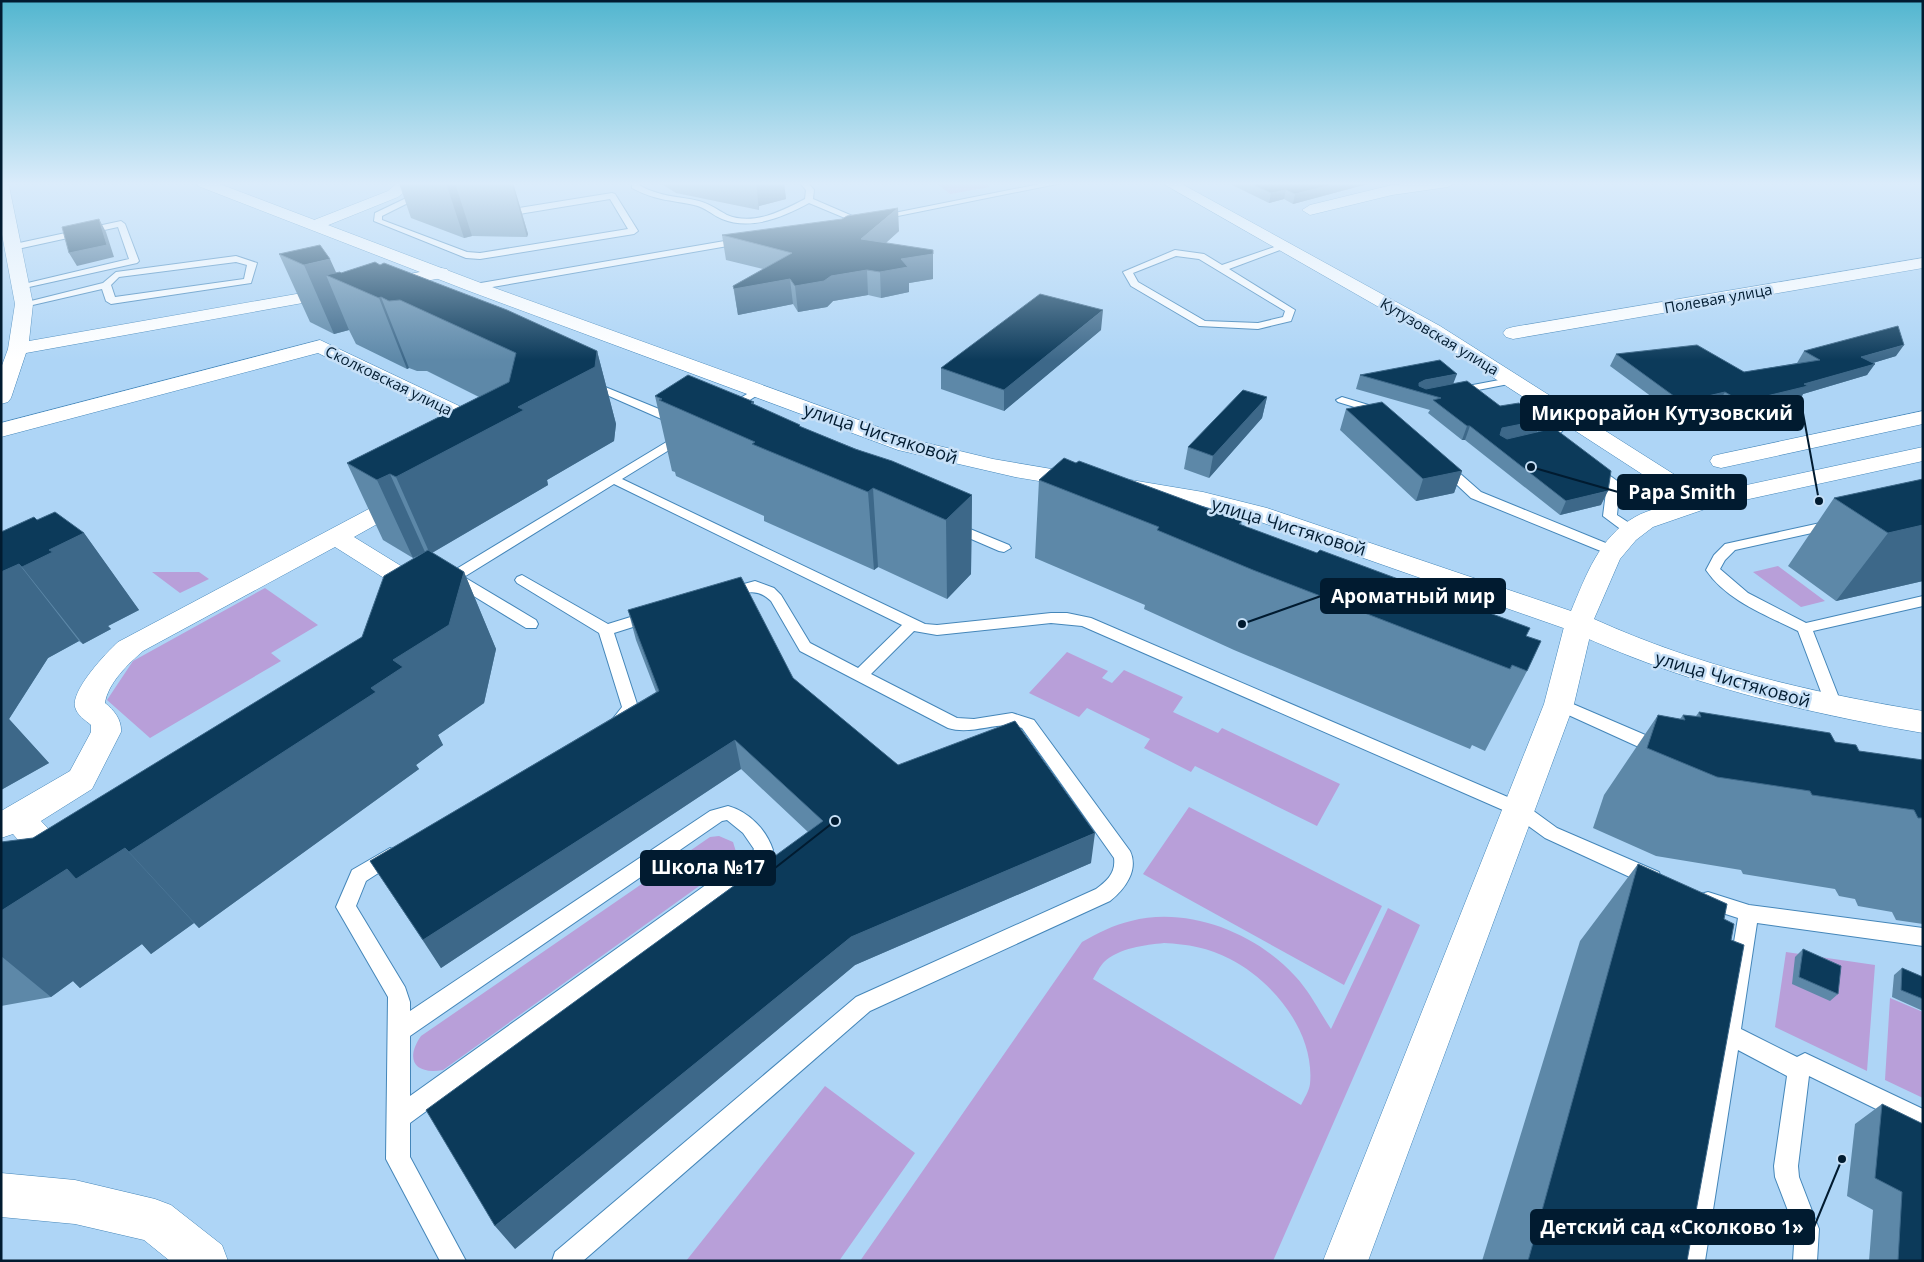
<svg xmlns="http://www.w3.org/2000/svg" width="1924" height="1262" viewBox="0 0 1924 1262" font-family="'Open Sans',sans-serif">
	<rect width="100%" height="100%" fill="#aed5f6"/>
	<!-- green -->
	<path fill="#b89fd9" fill-rule="evenodd" d="M936,183h49l5,4 -40,7z
		M1778,566l47,35 -24,6 -48,-35z
		M152,572h47l10,7 -29,14z
		M265,588l53,37 -47,28 10,8 -131,77 -43,-38 26,-39z
		M1067,652l41,19 -6,7 10,5 12,-13 59,27 -10,15 45,21 4,-5 118,56 -23,42 -122,-60 -4,6 -47,-24 6,-9 -63,-31 -8,9 -50,-24z
		M1189,807l193,99 -38,79 -201,-111z
		M719,836l14,6 4,13 -3,6 -291,209c-29,5 -38,-11 -22,-34l289,-199z
		M1388,908l32,17 -147,336h-413l222,-319c16,-9 31,-17 49,-21 57,-15 125,12 164,55 15,16 24,35 36,53zM1164,943c23,1 45,5 66,16 43,22 85,73 80,125 -1,7 -6,15 -9,21l-208,-126c3,-5 7,-13 11,-17 15,-14 41,-17 60,-19z
		M1786,952l89,13 -8,106 -92,-44z
		M1890,998l33,14v86l-38,-18z
		M825,1086l90,67 -76,108h-153z"/>
	<g fill="none" stroke-linecap="round" stroke-linejoin="round">
		<defs>
			<path id="service" d="M632,183h8l-1,2c20,12 39,11 60,16 11,3 19,9 28,14 26,11 55,-4 78,-16l1,-9 -6,-7h8l6,7 -1,9 51,22 -7,2 -48,-20c-26,14 -58,28 -87,16 -10,-4 -17,-12 -28,-14 -23,-5 -41,-5 -62,-17z
				M1045,183h17l-184,37 -4,-3z
				M421,191l7,2 -46,23v4l85,32 13,1 148,-24 -18,-30 -91,15 -21,-5 -1,-2 4,-3 18,4 93,-15 3,1 23,37 -4,3 -154,25 -14,-1 -92,-37 1,-8z
				M121,221l4,3 14,37 -2,2 -117,26 -5,-3 114,-27 -11,-32 -105,23 -5,-3 2,-2z
				M742,238l3,1v4l-270,47 -5,-3 5,-3z
				M1280,245l8,2 -59,22 66,41 -4,11 -33,8 -59,-3 -68,-40 -8,-14 52,-22 29,4 18,11zM1176,256l23,3 86,52 -2,6 -25,6 -53,-2 -67,-39 -5,-9z
				M236,256l21,7 -6,20 -140,21 -5,-3 -4,-12 -78,18 -5,-3 84,-21 13,-11zM236,262l11,3 -3,14 -129,18 -4,-12 8,-8z
				M1515,377l4,1v4l-62,12 -6,-3 6,-3z
				M588,380l93,38 2,3 -6,4 -4,-1 -89,-39v-4z
				M757,388l6,3 -2,2 -29,18h-8l-2,-2z
				M1342,397l43,13 2,2 -6,3 -43,-13 -2,-2z
				M1580,419l4,1v6l-21,4 -8,9 -16,4 -6,-4 14,-6 8,-9z
				M683,432l6,4 -2,3 -65,40 303,145 12,1 114,-12h16l24,5 433,186 33,24 102,44 2,6 -2,6 -7,2 -7,-2 -100,-46 -33,-24 -430,-188 -31,-3 -114,12 -23,-4 -43,43 86,44 17,1 38,-6 22,7 96,131c9,19 -5,38 -20,50l-240,110 -287,250h-31l3,-9 301,-255 240,-108c11,-8 20,-16 18,-31l-92,-130c-21,-9 -49,8 -74,0l-148,-77 -29,-50c-14,-14 -27,-8 -44,-3l-7,-5 2,-3 33,-9 19,7 7,7 29,48 48,25 44,-43 -288,-141 -150,93 72,43 2,4 -2,4h-10l-72,-44 -8,3 -7,-5 9,-8z
				M1444,462l4,1 33,29 137,56 2,3 -7,4 -5,-1 -137,-56 -31,-29 -2,-3z
				M1595,465l25,18 -3,32 20,13 2,3 -2,3h-10l-24,-18 4,-32 -18,-15z
				M1834,520l7,4 -2,3 -104,23 -10,10 -5,9 28,24 58,30 117,-27v10l-110,25 30,77 -2,4h-12l-2,-4 -29,-77c-32,-16 -71,-30 -92,-61l8,-15 11,-11z
				M953,522l56,23 2,3 -7,4 -5,-1 -51,-22 -2,-3z
				M522,575l86,49 42,-13 5,1 2,4 -2,4 -41,13 24,74c-2,12 -13,22 -25,18l-2,-4 11,-14 -23,-74 -82,-50 -2,-3 2,-3z
				M1559,698l105,45 2,5 -2,5 -6,1 -6,-1 -99,-45 -2,-4 2,-4z
				M728,806c21,6 38,23 45,44l-7,12 -356,261v34l56,104h-26l-54,-102 2,-162 -52,-90 16,-37 38,-22 7,3 2,5 -2,5 -31,20 -10,25 49,81 5,15v9l300,-200zM727,820l16,13 11,16 -2,3 -342,244v-60l312,-215z
				M1708,892l41,13 174,23v18l-166,-23 -16,106 56,28 8,-4 118,56v23l-114,-56 -11,90 1,11 20,52 -2,32h-24l2,-32 -20,-52 -1,-11 13,-90 -49,-26 -33,211h-24l57,-343 -37,-12 -3,-6 3,-6z"/>
			<path id="minor" d="M1,183h5l3,3 24,118 -4,37 307,-54 6,1 3,4 -3,4 -6,1 -310,56 -15,45 -3,4 -7,2v-36l7,-19 7,-45 -14,-75z
				M397,183h14l2,2 -15,12 -77,31 -6,2 -8,-5 2,-3 79,-31z
				M1412,183h43l-7,4 -56,8 -82,20 -8,-5 8,-5 82,-20z
				M1923,258v10l-410,71 -7,-2 -3,-4 3,-4 7,-2z
				M441,268l6,1 3,4 -3,4 -64,12 -6,-1 -3,-4 3,-4 6,-1z
				M320,340l173,82 3,5 -3,5 -8,2 -8,-2 -159,-79 -317,84v-14z
				M1923,411v13l-202,44 -8,-2 -3,-5 3,-5 8,-2z
				M405,492l8,2 4,5 -4,5 -59,33 78,48 4,6 -4,6 -9,3 -9,-3 -79,-50 -192,104c-15,13 -35,32 -38,52 9,7 17,17 16,29l-29,57 -51,32 17,18h7l12,4 5,10 -5,10c-35,12 -43,-5 -64,-29l-12,4v-27l69,-40 21,-39v-7c-6,-5 -14,-10 -16,-18 -4,-17 31,-54 43,-65l279,-148z
				M1579,614l10,2 4,7 -19,81 -206,557h-45l221,-557 21,-81 4,-7z"/>
			<path id="tertiary" d="M196,183h21l264,100 433,157 79,19 88,15 8,2 4,5 -4,5 -8,2 -66,-11 -117,-27 -429,-159 -271,-105z
				M1162,183h18l260,143 265,168 218,-47v14l-215,47 -55,19 -17,13 -16,19 -26,60c106,48 215,73 329,92v22c-123,-21 -241,-50 -354,-103l-320,-112 -47,-12 -79,-14 -4,-5 4,-5 8,-2 72,12 64,16 304,103c15,-35 28,-74 64,-94 14,-8 32,-11 47,-17l-256,-166z
				M1,1173l74,7 80,19 16,6 51,40 6,16h-58l-26,-21 -69,-16 -74,-7z"/>
		</defs>
		<!-- service casing -->
		<use href="#service" stroke="#4486b9" stroke-width="2"/>
		<!-- minor casing -->
		<use href="#minor" stroke="#4486b9" stroke-width="1"/>
		<!-- tertiary casing -->
		<use href="#tertiary" stroke="#4486b9" stroke-width="1"/>
		<!-- service -->
		<use href="#service" fill="#fff" fill-rule="evenodd"/>
		<!-- minor -->
		<use href="#minor" fill="#fff" fill-rule="evenodd"/>
		<!-- tertiary -->
		<use href="#tertiary" fill="#fff" fill-rule="evenodd"/>
	</g>
	<!-- wall -->
	<path fill="#5d88a8" d="M399,183h114l15,51 -1,3 -55,-1 -8,2 -53,-20z
		M660,183h124l2,16 -27,7v4l-83,-17z
		M1228,183h143l-78,21 -9,-5 -15,4z
		M899,231l-13,12 47,36 -24,4v9l-28,6 -13,-3 -35,6 -6,6 -29,5 -5,-8 -55,11 -5,-29 30,-17 -37,-9 -4,-25z
		M279,254l57,19h5l256,78 19,73 -2,17 -67,39 1,5 -116,68 32,19 32,77 -12,54 -46,32 5,10 -27,20 3,4 -220,159 -5,-5 -43,31 -9,-10 -62,44 -7,-7 -22,16 -50,9v-164l32,-4 329,-201 63,-85 -12,6 -30,-18 -36,-77 132,-66 -52,-26h-10l-8,-3 -2,1 -51,-25 -7,-14 -15,4 -24,-12z
		M1101,330l-97,81 -63,-22v-21z
		M1804,351l92,5 -23,7 -6,12 -64,19 -2,4 -66,16 -17,-10 -43,10 -65,-48 6,-12 128,18 53,-9z
		M1360,375l93,9 47,22 36,26 65,73 -41,10 -95,-75h-3l-34,-27 2,-3 -74,-21z
		M655,396l99,6v3l47,22 171,68 -1,79 -24,25 -69,-32 -4,3 -110,-49v-5l-88,-40 -1,-4 -3,-1z
		M1267,397l-5,21 -53,60 -25,-9 4,-22z
		M1346,409l116,62 -8,22 -38,8 -76,-71z
		M1923,479v102l-87,20 -48,-35 46,-68z
		M1039,480l203,41 -1,4 285,111 1,35 -42,80 -13,-6 -2,4 -236,-99 -90,-41 1,-4 -110,-47z
		M37,520l47,13 55,77 -31,16 3,3 -28,15 -4,-3 -31,17 -39,61 40,44 -48,27v-258z
		M628,610l165,68 105,87 193,98 -236,102 -340,284 293,-417 -67,-63 -300,199 -71,-107 286,-169 -20,-52z
		M1699,712l136,30 24,9 62,9 2,-2v166l-27,-4 -4,-8 -34,-6 -3,-7 -16,-3 -4,-7 -92,-15 -2,-4 -85,-14 -63,-28 11,-33 54,-80 22,4 3,-4 13,1z
		M1638,864l86,55 -37,342h-205l98,-320z
		M1803,949l35,45 -8,7 -38,-17 3,-27z
		M1902,968l21,9v34l-31,-14 2,-22z
		M1882,1104l41,157h-54l4,-51 -26,-14 8,-72z"/>
	<!-- shaded-wall -->
	<path fill="#3d6889" d="M446,183h9l17,53 -8,2z
		M512,183h1l15,51 -1,3z
		M756,183h28l2,16 -27,7v4z
		M1339,183h32l-78,21 2,-10z
		M1286,190l-2,9 -15,4 2,-10z
		M898,208l1,23 -36,32 -2,-24z
		M99,219l7,13 8,25 -37,9 -8,-13z
		M933,250v29l-24,4v9l-28,6 -1,-26 21,-13z
		M330,259l10,22 -14,-6 23,55 -15,4 -30,-69z
		M867,270l1,25 -35,6 -6,6 -29,5 -3,-26 36,-10z
		M790,279l3,25 -55,11 -4,-26z
		M381,297l28,71 -2,1 -28,-71z
		M1103,310l-2,20 -97,81v-21z
		M1904,345l-8,11 -43,13 8,-12z
		M597,351l19,73 -2,17 -67,39 1,5 -118,69 -34,-77 122,-70z
		M1875,364l-8,11 -64,19 -2,4 -66,16 7,-12z
		M1457,374l-5,13 -36,4 3,-8 6,-3z
		M1725,392l-7,12 -43,10 7,-12z
		M1267,397l-5,21 -53,60 4,-22z
		M1542,420l-6,14 -39,8 5,-14z
		M1467,426h3l-5,14h-3z
		M1462,471l-8,22 -38,8 7,-22z
		M390,474l35,78 -12,6 -36,-78z
		M873,488l5,79 -4,3 -6,-78z
		M1608,491l-7,14 -41,10 6,-14z
		M972,495l-1,79 -24,25 -1,-79z
		M1923,525v56l-87,20 52,-68z
		M84,533l55,77 -31,16 3,3 -28,15 -61,-77 27,-17z
		M19,564l60,77 -31,17 -39,61 40,44 -48,27v-218z
		M464,572l32,77 -12,54 -46,32 5,10 -27,20 3,4 -220,159 -70,-76 242,-164z
		M735,740l6,29 -300,199 -18,-28z
		M1095,833l-4,30 -236,102 -340,284 -20,-23 356,-289z
		M125,848l69,75 -43,31 -9,-10 -62,44 -7,-7 -22,16 -50,-41v-45l66,-42z"/>
	<!-- building -->
	<path fill="#0c3a5a" stroke="#3d6889" d="M1249,183h90l-44,11 -9,-4 -15,3z
		M898,208l-37,31 72,11v4l-32,5 7,8 -28,5 -13,-2 -36,6 -7,5 -29,5 -5,-7 -56,10 -1,-3 59,-33 -70,-18 120,-16 5,-3z
		M99,219l8,26 -38,8 -7,-26z
		M320,245l10,14 -26,6 -25,-11z
		M375,262l5,3 4,-2 123,47 90,41 -2,16 -77,40 6,3 -128,67 -6,-3 -13,6 -30,-17 162,-81 7,-29 -116,-53 -11,1 -8,-4 -2,1 -53,-23 14,-3 1,1z
		M1040,294l63,16 -99,80 -63,-22z
		M1898,326l6,19 -43,12 14,7 -71,20 4,2 -66,16 -17,-10 -43,10 -66,-48 81,-9 47,27 76,-12 -16,-9z
		M1440,360l17,14 -32,6 -6,3v3l7,3 41,-8 33,25 19,-3 23,17 -40,8 -2,7 7,4 47,-11 57,43 -3,20 -42,10 -96,-75h-3l-34,-26 8,-2 -81,-23z
		M688,375l66,27 -3,1 49,22 -1,1 56,23 37,12 80,34 -26,25 -73,-32 -5,4 -116,-48 3,-2 -96,-42 3,-1 -7,-3z
		M1243,390l24,7 -54,59 -25,-9z
		M1382,402l80,69 -39,8 -77,-70z
		M1064,458l12,5 3,-2 163,60 -3,3 78,29 3,-3 210,78 -4,8 15,5 -14,30 -15,-6 -2,4 -257,-99 -96,-40 2,-3 -120,-47z
		M1923,479v46l-35,8 -54,-35z
		M55,512l29,21 -35,17 4,2 -31,15 -3,-3 -18,8v-40l33,-15 3,3z
		M428,550l36,22 -15,53 -56,35 10,7 -32,21 5,4 -247,160 -4,-4 -49,31 -9,-10 -66,42v-69l32,-4 329,-201 22,-61z
		M741,577l52,101 105,87 117,-44 80,112 -244,104 -356,289 -69,-116 397,-289 -88,-81 -312,200 -53,-79 289,-170 -31,-81z
		M1699,712l131,21 5,9 21,3 3,6 64,9v58h-5l-4,-8 -102,-15 -2,-4 -93,-14 -70,-29 11,-33 27,5 -2,-5 18,2z
		M1638,864l89,40 -3,15 10,5 -3,16 13,5 -57,316h-159z
		M1803,949l38,17 -3,28 -39,-17z
		M1902,968l21,9v22l-22,-9z
		M1882,1104l41,20v137h-25l4,-69 -27,-14z"/>
	<!-- sky -->
	<linearGradient id="sky" x2="0" y2="1"><stop stop-color="#52b6cf"/><stop offset="0.51" stop-color="#dbecfb"/><stop offset="1" stop-color="#dbecfb" stop-opacity="0"/></linearGradient>
	<rect width="1924" height="360" fill="url(#sky)"/>
	<g text-anchor="middle" dominant-baseline="central" stroke-width="5" stroke-linejoin="round" paint-order="stroke">
		<!-- far-street labels -->
		<g font-size="15" fill="#011b30" stroke="#c7e0f7">
			<text transform="translate(1718 298) rotate(-10)">Полевая улица</text>
			<text transform="translate(1440 336) rotate(31)">Кутузовская улица</text>
			<text transform="translate(389 380) rotate(26)">Сколковская улица</text>
		</g>
		<!-- street labels -->
		<g font-size="18" fill="#011b30" stroke="#c7e0f7">
			<text transform="translate(881 433) rotate(18)">улица Чистяковой</text>
			<text transform="translate(1289 526) rotate(17)">улица Чистяковой</text>
			<text transform="translate(1733 679) rotate(16)">улица Чистяковой</text>
		</g>
	</g>
	<!-- callouts -->
	<path fill="none" stroke="#011b30" stroke-width="2" d="M1819 501L1803 413M1531 467L1618 492M1242 624L1321 596M835 821L775 868M1842 1159L1814 1227"/>
	<g fill="#011b30" stroke="#c7e0f7" stroke-width="2">
		<circle cx="1819" cy="501" r="5"/>
		<circle cx="1531" cy="467" r="5"/>
		<circle cx="1242" cy="624" r="5"/>
		<circle cx="835" cy="821" r="5"/>
		<circle cx="1842" cy="1159" r="5"/>
	</g>
	<g fill="#011b30" stroke="#011b30" stroke-width="2">
		<rect x="1521" y="396" width="282" height="34" rx="5"/>
		<rect x="1618" y="475" width="128" height="34" rx="5"/>
		<rect x="1321" y="579" width="184" height="34" rx="5"/>
		<rect x="641" y="851" width="134" height="34" rx="5"/>
		<rect x="1531" y="1210" width="283" height="34" rx="5"/>
	</g>
	<g font-size="19" text-anchor="middle" font-weight="bold" fill="#fff">
		<text x="1662" y="420">Микрорайон Кутузовский</text>
		<text x="1682" y="499">Papa Smith</text>
		<text x="1413" y="603">Ароматный мир</text>
		<text x="708" y="874">Школа №17</text>
		<text x="1672" y="1234">Детский сад «Сколково 1»</text>
	</g>
	<!-- border -->
	<rect width="1924" height="1262" fill="none" stroke="#011b30" stroke-width="5"/>
</svg>
